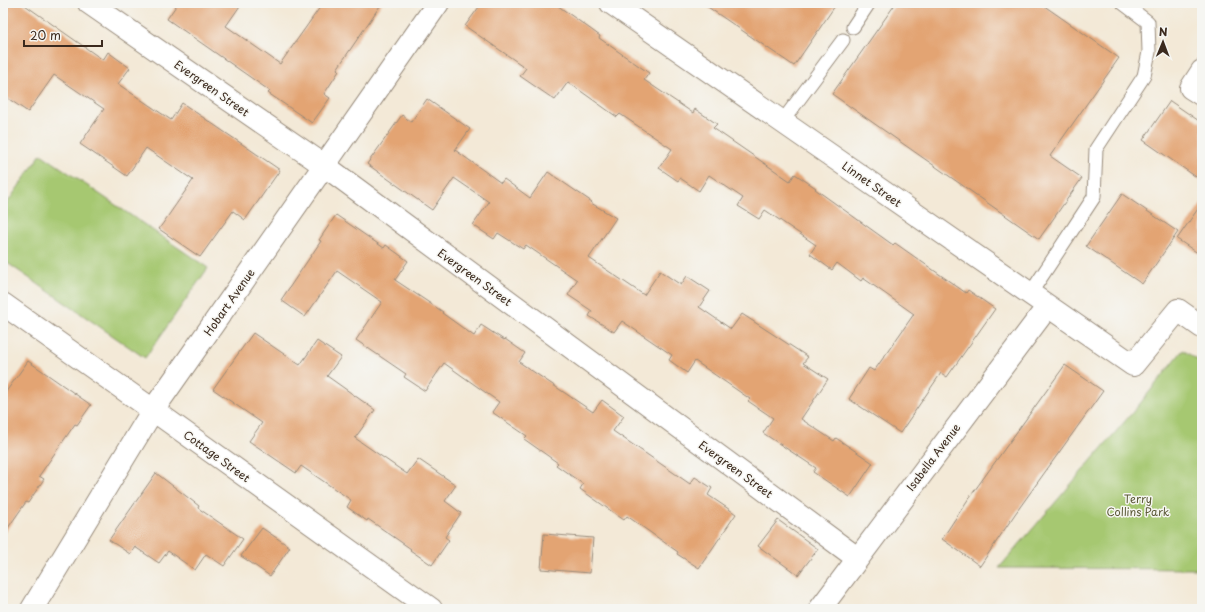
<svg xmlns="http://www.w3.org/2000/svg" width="1205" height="612" viewBox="0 0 1205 612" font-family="'Playpen Sans',sans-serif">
	<rect width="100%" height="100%" fill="#f6f6f2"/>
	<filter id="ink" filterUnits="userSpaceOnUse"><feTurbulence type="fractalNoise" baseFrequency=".025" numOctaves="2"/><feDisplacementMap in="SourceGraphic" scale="8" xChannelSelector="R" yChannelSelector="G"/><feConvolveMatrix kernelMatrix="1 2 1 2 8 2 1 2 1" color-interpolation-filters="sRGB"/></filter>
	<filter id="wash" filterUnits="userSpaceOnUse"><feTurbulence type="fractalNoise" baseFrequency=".012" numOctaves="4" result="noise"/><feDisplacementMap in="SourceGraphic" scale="16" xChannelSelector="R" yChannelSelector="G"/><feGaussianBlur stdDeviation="0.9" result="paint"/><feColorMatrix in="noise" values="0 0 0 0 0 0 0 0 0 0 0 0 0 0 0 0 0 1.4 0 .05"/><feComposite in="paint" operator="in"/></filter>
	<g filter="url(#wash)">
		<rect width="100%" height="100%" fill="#f3e9d7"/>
		<!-- green -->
		<path fill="#a6c871" stroke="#707948" d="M41,154l167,114 -63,90 -142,-98v-51z
			M1183,350l19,13v206l-203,-1 139,-162z"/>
		<g id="blocks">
			<!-- building -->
			<path fill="#e3a473" d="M3,3h19l81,57 5,-8 22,16 -12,16 53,36 11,-17 98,67 -35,50 -12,-9 -33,46 -41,-28 34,-49 -47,-32 -19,28 -47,-32 24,-35 -50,-34 -26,37 -25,-17z
				M178,3h64l-16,23 54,38 43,-61h59l-45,66 2,2 -15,23 6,4 -18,25 -44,-30 2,-2 -103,-72z
				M482,3h72l46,33 -1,2 50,35 -5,7 49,33 2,-4 22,15 -4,4 77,53 5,-7 21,14 -1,1 78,56 2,-2 71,50 2,-3 27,19 -48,68 -6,-4 -41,60 -51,-34 20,-31 5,3 40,-57 -51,-36 -2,3 -24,-18 -5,7 -22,-16 6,-9 -51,-35 -6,9 -21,-13 5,-8 -34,-23 -10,16 -19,-13 -2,3 -19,-13 13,-19 -52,-35 -3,3 -49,-35 -13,18 -35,-24 6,-8 -61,-42z
				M702,3h135l-43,63z
				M896,3h144l79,55 -69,98 32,22 -43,61 -207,-145z
				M427,99l43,30 -15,21 46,33 3,-4 26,19 18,-26 44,30 -1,1 25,15 -27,40 55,37 16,-24 21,14 6,-9 23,15 -11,16 32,22 11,-15 66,43 -5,6 25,16 -27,40 33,22 2,-3 37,25 -23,34 -37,-25 3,-4 -53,-35 10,-15 -25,-17 2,-2 -55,-38 -8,12 -18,-13 3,-5 -50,-34 -8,11 -25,-16 3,-5 -24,-16 9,-15 -51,-35 -3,4 -25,-16 -4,6 -21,-14 16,-23 -35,-24 -22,32 -65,-46 35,-49 9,7z
				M1170,101l32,22v58l-59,-41z
				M1122,194l56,38 -36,52 -56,-38z
				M1202,203v53l-25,-17z
				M336,215l48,33 2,-3 22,16 -13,19 48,32 -1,1 32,23 7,-11 23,15 1,-1 20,14 -6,9 74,50 9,-12 22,16 -11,15 77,53 5,-7 17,11 -4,7 28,19 -37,54 -22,-14 1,-2 -51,-36 -3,4 -44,-31 3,-5 -27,-19 2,-2 -34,-24 3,-3 -35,-24 7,-10 -55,-39 -19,28 -21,-14 2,-3 -50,-34 26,-38 -45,-31 -32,46 -24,-17 40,-59 -2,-1z
				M253,333l47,32 17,-24 24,16 -14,19 48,34 -20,28 52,36 11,-15 38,26 -11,16 16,12 -16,24 4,3 -17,25 -22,-15 1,-1 -43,-30 -1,2 -20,-14 4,-7 -50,-34 -5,7 -47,-32 13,-18 -49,-34z
				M28,361l63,44 -14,20 -2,-1 -36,52 5,3 -16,24 -2,-1 -23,33v-139z
				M1065,365l38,26 -88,123 -35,52 -38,-27 25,-38z
				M156,473l43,33 -1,2 45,31 -19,27 -18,-12 -11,16 -27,-19 -9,12 -24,-16 -5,7 -21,-14z
				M778,520l40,29 -20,26 -40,-29z
				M262,528l28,19 -20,29 -29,-20z
				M544,534l49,4 -3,35 -49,-4z"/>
		</g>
	</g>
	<g filter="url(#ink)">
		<use href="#blocks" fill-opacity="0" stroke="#978a7a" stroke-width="1"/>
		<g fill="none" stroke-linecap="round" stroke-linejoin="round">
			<defs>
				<path id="lane" d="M853,27l16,-24
					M782,122l61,-82
					M1030,294l64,-97 2,-48 48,-73 5,-24 -1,-30 -25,-19"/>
				<path id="street" d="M89,3l236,163 532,392
					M611,3l522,362 45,-55 24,17
					M1202,71l-11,17 11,7
					M3,304l150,106 278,199
					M32,609l121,-199 285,-407
					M820,609l228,-303"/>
			</defs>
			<!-- lane casing -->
			<use href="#lane" stroke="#978a7a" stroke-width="15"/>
			<!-- street casing -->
			<use href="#street" stroke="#978a7a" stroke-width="24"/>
			<!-- lane -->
			<use href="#lane" stroke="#fff" stroke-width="13"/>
			<!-- street -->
			<use href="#street" stroke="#fff" stroke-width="22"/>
		</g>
	</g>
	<g text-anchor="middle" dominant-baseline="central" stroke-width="3" stroke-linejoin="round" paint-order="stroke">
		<!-- street labels -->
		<g font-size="11" fill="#3b2a1e" stroke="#f6f6f2">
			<text transform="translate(212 88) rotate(35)">Evergreen Street</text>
			<text transform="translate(872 184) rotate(35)">Linnet Street</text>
			<text transform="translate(475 277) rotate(36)">Evergreen Street</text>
			<text transform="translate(229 302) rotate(-55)">Hobart Avenue</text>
			<text transform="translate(217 456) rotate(36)">Cottage Street</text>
			<text transform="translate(933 457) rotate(-53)">Isabella Avenue</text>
			<text transform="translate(736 469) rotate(36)">Evergreen Street</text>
		</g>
		<!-- park labels -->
		<g font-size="11" fill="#5b5937" stroke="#f6f6f2">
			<text x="1138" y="498">Terry<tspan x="1138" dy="13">Collins Park</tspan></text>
		</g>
	</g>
	<!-- margin -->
	<rect width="1205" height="612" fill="none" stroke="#f6f6f2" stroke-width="16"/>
	<!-- north arrow -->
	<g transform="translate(1163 42) rotate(1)" stroke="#f6f6f2" stroke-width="3" paint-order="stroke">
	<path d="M0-3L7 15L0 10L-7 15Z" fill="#3b2a1e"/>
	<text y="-6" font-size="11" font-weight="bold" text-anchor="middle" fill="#3b2a1e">N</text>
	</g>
	<!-- scale -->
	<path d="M24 40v6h78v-6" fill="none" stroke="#3b2a1e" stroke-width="2"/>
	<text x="30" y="40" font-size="12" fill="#3b2a1e" stroke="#f6f6f2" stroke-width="3" paint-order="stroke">20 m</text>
</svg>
